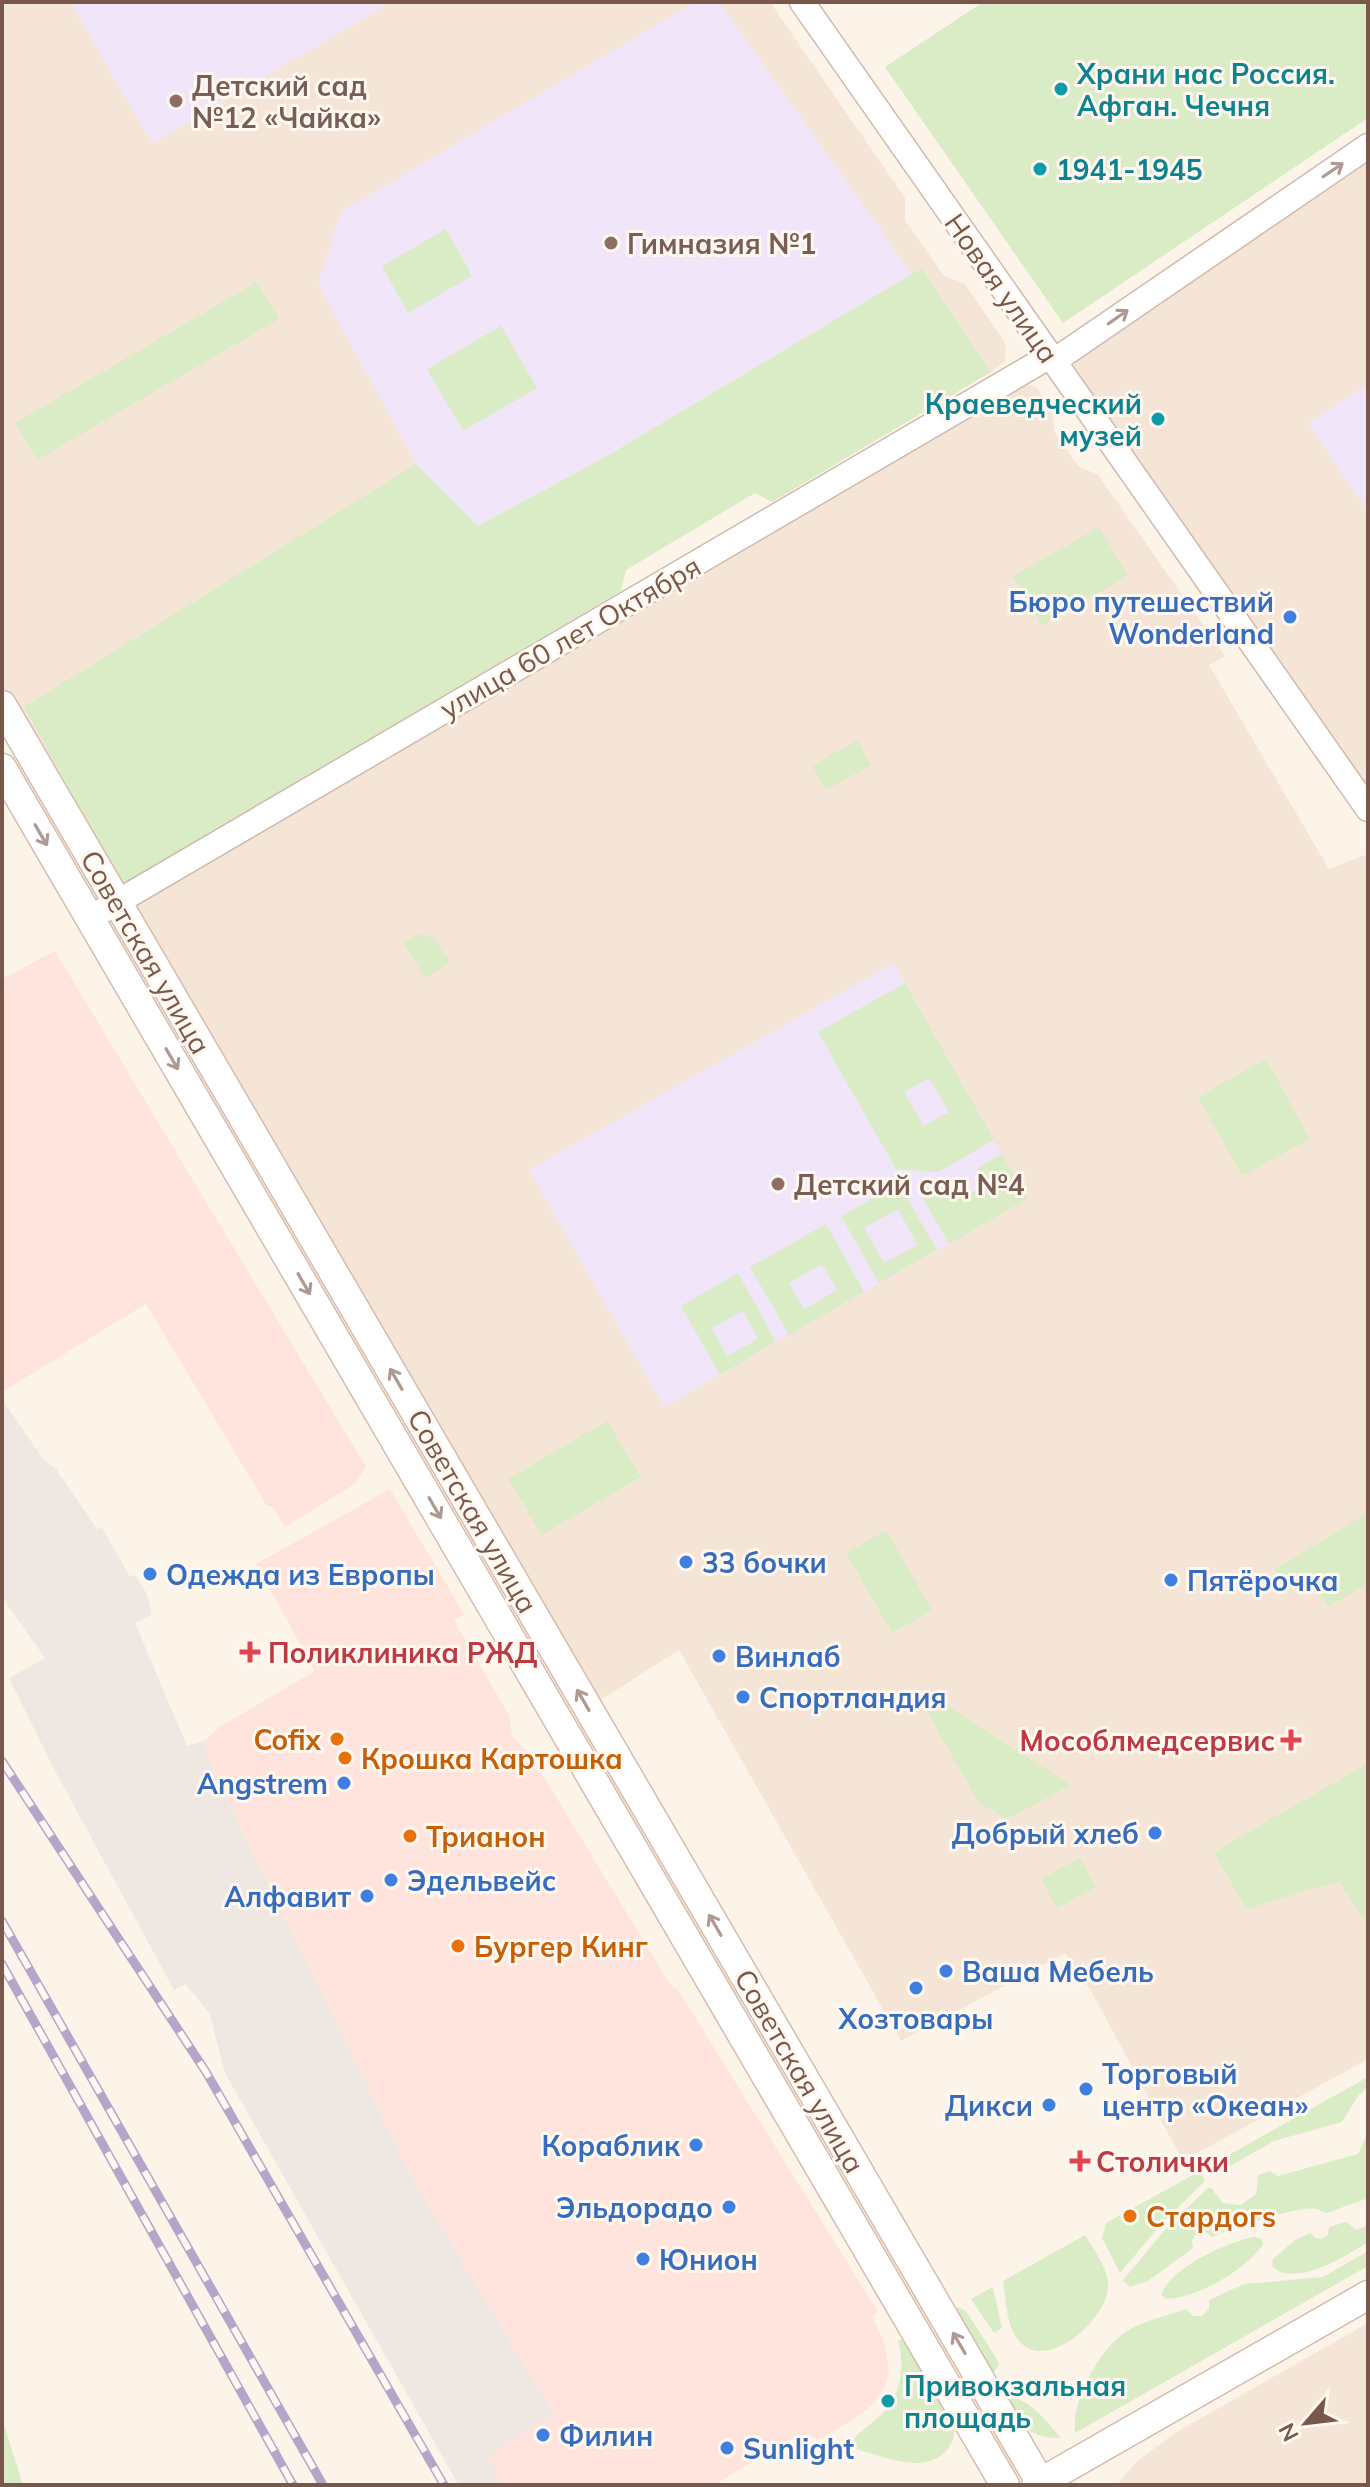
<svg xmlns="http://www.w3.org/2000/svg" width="1370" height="2487" viewBox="0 0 1370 2487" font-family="Mulish,sans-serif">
	<rect width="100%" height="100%" fill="#fdf4e9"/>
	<!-- residential -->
	<path fill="#f5e5d7" d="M2,2h768l135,196v22l39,56 20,7 38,55 4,9 -1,14 -14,11 -69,-104 -310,185 -196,12 -40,24 -253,396 -121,-180z
		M1368,161v630l-292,-417 -2,-9 4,-6z
		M1025,383l11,4 16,23 3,23 23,33 20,9 127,181 -16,9 120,204 36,-14 3,4v1200l-185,102 -92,-170 -26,-38 -164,88 -222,-391 -91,58 -459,-799z
		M1368,2323v162h-251l19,-23 39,-29z"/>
	<!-- commercial -->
	<path fill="#fee4dd" d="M55,951l311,516 -11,17 -70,43 -13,-21h-5l-121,-202 -144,88v-413z
		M390,1489l74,125 -10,6 55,95 3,21 18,18 137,225 7,10 3,-1 201,324 -6,4 11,23 6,31 -4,17 -13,18 -15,12 -37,22 -21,-5 -85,51h-211l-17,-29 68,-41 -142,-238 -196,-400 -12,-36 17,-15 94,-55 -59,-107z"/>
	<!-- industrial -->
	<path fill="#eee7e2" d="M2,1399l41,60 13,10 41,60 5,-1 28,49 5,-2 12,19 5,21 -17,8 52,123 17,-5 12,36 196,400 142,238 -67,41 16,29h-44l-6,-10 -228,-402 -16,-61 -24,-28 -11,6 -120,-221 -45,-91 36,-20 -43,-61z"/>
	<!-- education -->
	<path fill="#f1e5fa" d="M70,2h317l1,2 -236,140z
		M695,2h24l193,272 -300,179 -134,73 -62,-62 -98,-180 23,-72z
		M1368,384v128l-60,-88z
		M894,963l133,236 -363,208 -135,-237z"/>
	<!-- green -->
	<path fill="#d9ecc6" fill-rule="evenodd" d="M983,2h385v116l-305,205 -178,-256z
		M446,229l26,47 -64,37 -26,-47z
		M922,268l69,104 -219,130 -17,-9 -129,77 -5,21 -498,294 -99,-178 392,-243 62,62 134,-73z
		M257,282l22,37 -242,141 -22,-37z
		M501,326l36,62 -74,43 -36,-62z
		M1099,527l29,49 -87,50 -28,-50z
		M857,740l14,25 -45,25 -14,-24z
		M416,934l18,4 16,25 -25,15 -22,-36z
		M905,983l89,157 -56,32 -42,-3 -78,-137zM929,1078l20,34 -25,14 -20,-34z
		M1266,1059l44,80 -68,37 -44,-79z
		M1002,1154l25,45 -78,45 -33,-58 23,4 18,-10 9,16 21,-12 -10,-16z
		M899,1184l38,66 -58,33 -38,-67zM898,1209l19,36 -33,18 -20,-35z
		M826,1224l38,68 -75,43 -39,-68zM822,1264l15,26 -33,19 -15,-26z
		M738,1273l38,69 -56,33 -39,-69zM743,1311l15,28 -31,17 -15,-28z
		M607,1421l34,56 -99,58 -34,-56z
		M1368,1513v71l-40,23 -17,-26 -15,1 -8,11 -13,-24z
		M886,1530l46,80 -40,23 -46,-80z
		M934,1697l137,88 -64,34 -28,-16 -57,-100z
		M1368,1763v163l-29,-45 -93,28 -32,-57z
		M1080,1858l16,29 -39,21 -16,-29z
		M1368,2077v9l-10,10 -16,26 -68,19 -60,34 -5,-9z
		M1368,2132v66l-41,15c-4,0 -7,-3 -11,-4 -16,-4 -88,20 -104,28l-7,-5 -8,1 -5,7 1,8 -45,33 -18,6 -7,-7 45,-54 40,-38h3l12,15 18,2 15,-11 2,-19 12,-4 8,5 80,-22z
		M1200,2171l5,10 -42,41 -43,51 -18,-35 4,-15z
		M1346,2222l11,8 11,-5v17c-20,13 -75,47 -96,24l1,-7 22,-19 15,-7 5,5 7,1 6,-4 1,-8z
		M1085,2235c8,14 24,34 23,51 0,32 -61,88 -89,55 -13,-15 -13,-42 -16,-60z
		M1254,2237l8,2 1,6c-20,26 -63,52 -97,54l-5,-4c8,-26 67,-54 93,-58z
		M1368,2251v15l-293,167c-4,-33 25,-85 52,-102 18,-11 40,-15 59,-22l7,7h9l7,-7v-9l35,-16 79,-7z
		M993,2287l9,41 -8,5 -23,-34z
		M957,2307l9,4 31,48 2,6 -7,10 -49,-61z
		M905,2337l47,83c4,11 3,20 -5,30 -22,26 -64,6 -92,-1l-4,-4c4,-11 14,-16 22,-23 26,-21 34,-49 25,-81z
		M1010,2397c22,4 37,25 51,41 -31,1 -49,-19 -69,-39z
		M2,2418l21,67h-21z"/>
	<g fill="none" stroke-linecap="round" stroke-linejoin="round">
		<defs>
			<path id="tertiary" d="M802,2l566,807
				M1054,361l314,-215
				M90,918l960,-562"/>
			<path id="secondary" d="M2,705l1040,1780
				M2,768l1003,1717
				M1036,2485l332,-190"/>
		</defs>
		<!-- tertiary casing -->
		<use href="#tertiary" stroke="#d0baae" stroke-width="27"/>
		<!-- secondary casing -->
		<use href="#secondary" stroke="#d6bcad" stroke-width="31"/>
		<!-- tertiary -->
		<use href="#tertiary" stroke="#fff" stroke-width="24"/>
		<!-- secondary -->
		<use href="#secondary" stroke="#fff" stroke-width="28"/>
		<defs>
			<path id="rail" d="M2,1761l204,311 238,413
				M2,1921l321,564
				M2,1964l291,521"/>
		</defs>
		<!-- rail casing -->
		<use href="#rail" stroke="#b5a6c9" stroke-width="9"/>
		<!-- rail -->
		<use href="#rail" stroke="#fff8f0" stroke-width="6" stroke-dasharray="18" stroke-linecap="butt"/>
	</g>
	<!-- one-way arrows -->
	<defs><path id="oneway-shaft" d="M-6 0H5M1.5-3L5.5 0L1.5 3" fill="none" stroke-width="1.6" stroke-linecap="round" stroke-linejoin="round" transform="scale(2)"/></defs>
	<g stroke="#af9a93">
		<use href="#oneway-shaft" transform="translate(1333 170) rotate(-34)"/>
		<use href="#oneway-shaft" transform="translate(1118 317) rotate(-35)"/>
		<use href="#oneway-shaft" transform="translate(41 835) rotate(60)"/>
		<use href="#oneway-shaft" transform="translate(172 1059) rotate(60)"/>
		<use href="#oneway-shaft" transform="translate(304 1284) rotate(60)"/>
		<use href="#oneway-shaft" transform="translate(396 1379) rotate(-120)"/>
		<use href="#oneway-shaft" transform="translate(435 1508) rotate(60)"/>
		<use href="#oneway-shaft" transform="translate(583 1700) rotate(-120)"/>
		<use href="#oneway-shaft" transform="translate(715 1925) rotate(-120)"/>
		<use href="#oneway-shaft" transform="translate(959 2343) rotate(-120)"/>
	</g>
	<!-- markers -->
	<g fill="#0f9aa8" stroke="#fff8f0" stroke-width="3">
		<circle cx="1061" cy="89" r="8"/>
		<circle cx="1040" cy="169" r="8"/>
		<circle cx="1158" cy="419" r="8"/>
		<circle cx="888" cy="2401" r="8"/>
	</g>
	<g fill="#8d6e63" stroke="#fff8f0" stroke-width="3">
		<circle cx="176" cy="101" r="8"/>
		<circle cx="611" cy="243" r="8"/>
		<circle cx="778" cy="1184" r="8"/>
	</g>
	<g fill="#3f7fe0" stroke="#fff8f0" stroke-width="3">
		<circle cx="1290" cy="617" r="8"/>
		<circle cx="686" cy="1562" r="8"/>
		<circle cx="150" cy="1574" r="8"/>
		<circle cx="1171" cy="1580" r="8"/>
		<circle cx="719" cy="1656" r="8"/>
		<circle cx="743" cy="1697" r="8"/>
		<circle cx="344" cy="1783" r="8"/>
		<circle cx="1155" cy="1833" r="8"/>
		<circle cx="391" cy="1880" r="8"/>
		<circle cx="367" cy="1896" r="8"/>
		<circle cx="946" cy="1971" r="8"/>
		<circle cx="916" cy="1988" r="8"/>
		<circle cx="1086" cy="2089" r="8"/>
		<circle cx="1049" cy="2105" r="8"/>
		<circle cx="696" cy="2145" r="8"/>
		<circle cx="729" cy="2207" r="8"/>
		<circle cx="643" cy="2259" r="8"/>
		<circle cx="543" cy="2435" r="8"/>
		<circle cx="727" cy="2448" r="8"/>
	</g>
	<g fill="#e0444e" stroke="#fff8f0" stroke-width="3">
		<path d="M246 1640h8v8h8v8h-8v8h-8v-8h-8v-8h8z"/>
		<path d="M1287 1728h8v8h8v8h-8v8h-8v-8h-8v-8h8z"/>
		<path d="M1076 2149h8v8h8v8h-8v8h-8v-8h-8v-8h8z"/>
	</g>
	<g fill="#e8710a" stroke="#fff8f0" stroke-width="3">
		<circle cx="337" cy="1739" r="8"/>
		<circle cx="345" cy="1758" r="8"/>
		<circle cx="410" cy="1836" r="8"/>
		<circle cx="458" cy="1946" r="8"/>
		<circle cx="1130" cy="2216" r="8"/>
	</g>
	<g text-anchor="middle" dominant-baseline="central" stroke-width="6" stroke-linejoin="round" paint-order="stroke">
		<!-- culture labels -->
		<g font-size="28" font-weight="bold" fill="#0d838f" stroke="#fff8f0" text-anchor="start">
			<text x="1077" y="73">Храни нас Россия.<tspan x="1077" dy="32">Афган. Чечня</tspan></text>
			<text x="1056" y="169">1941-1945</text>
			<text x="1142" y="403" text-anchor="end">Краеведческий<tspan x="1142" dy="32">музей</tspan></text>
			<text x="904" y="2385">Привокзальная<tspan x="904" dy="32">площадь</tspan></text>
		</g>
		<!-- education labels -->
		<g font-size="28" font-weight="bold" fill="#785e54" stroke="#fff8f0" text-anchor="start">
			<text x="192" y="85">Детский сад<tspan x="192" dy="32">№12 «Чайка»</tspan></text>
			<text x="627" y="243">Гимназия №1</text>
			<text x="794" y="1184">Детский сад №4</text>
		</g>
		<!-- street labels -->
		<g font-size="28" fill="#79574b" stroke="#fff8f0">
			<text transform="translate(1002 288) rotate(55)">Новая улица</text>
			<text transform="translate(570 637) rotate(-30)">улица 60 лет Октября</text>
			<text transform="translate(146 952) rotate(60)">Советская улица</text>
			<text transform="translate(473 1511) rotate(60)">Советская улица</text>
			<text transform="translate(800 2071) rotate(60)">Советская улица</text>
		</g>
		<!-- shop labels -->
		<g font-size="28" font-weight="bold" fill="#366cbe" stroke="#fff8f0" text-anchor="start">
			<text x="1274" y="601" text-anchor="end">Бюро путешествий<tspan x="1274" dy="32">Wonderland</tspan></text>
			<text x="702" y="1562">33 бочки</text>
			<text x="166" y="1574">Одежда из Европы</text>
			<text x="1187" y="1580">Пятёрочка</text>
			<text x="735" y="1656">Винлаб</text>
			<text x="759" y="1697">Спортландия</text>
			<text x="328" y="1783" text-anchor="end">Angstrem</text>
			<text x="1139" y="1833" text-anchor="end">Добрый хлеб</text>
			<text x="407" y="1880">Эдельвейс</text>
			<text x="351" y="1896" text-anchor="end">Алфавит</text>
			<text x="962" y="1971">Ваша Мебель</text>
			<text x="916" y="2018" text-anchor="middle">Хозтовары</text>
			<text x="1102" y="2073">Торговый<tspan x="1102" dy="32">центр «Океан»</tspan></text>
			<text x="1033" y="2105" text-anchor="end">Дикси</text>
			<text x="680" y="2145" text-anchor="end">Кораблик</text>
			<text x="713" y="2207" text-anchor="end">Эльдорадо</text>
			<text x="659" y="2259">Юнион</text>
			<text x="559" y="2435">Филин</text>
			<text x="743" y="2448">Sunlight</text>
		</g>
		<!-- health labels -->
		<g font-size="28" font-weight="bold" fill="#be3a42" stroke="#fff8f0" text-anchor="start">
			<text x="268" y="1652">Поликлиника РЖД</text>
			<text x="1275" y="1740" text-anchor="end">Мособлмедсервис</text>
			<text x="1096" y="2161">Столички</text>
		</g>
		<!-- food labels -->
		<g font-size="28" font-weight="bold" fill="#c56008" stroke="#fff8f0" text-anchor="start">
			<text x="321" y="1739" text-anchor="end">Cofix</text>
			<text x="361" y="1758">Крошка Картошка</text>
			<text x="426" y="1836">Трианон</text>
			<text x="474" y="1946">Бургер Кинг</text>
			<text x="1146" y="2216">Стардогs</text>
		</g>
	</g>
	<!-- border -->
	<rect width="1370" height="2487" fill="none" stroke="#79574b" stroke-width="8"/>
	<!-- north arrow -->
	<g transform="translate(1306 2423) rotate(242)" stroke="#fff8f0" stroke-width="6" paint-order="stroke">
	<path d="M0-6L14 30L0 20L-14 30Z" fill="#79574b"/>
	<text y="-12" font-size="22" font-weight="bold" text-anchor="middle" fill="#79574b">N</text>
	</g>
</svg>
